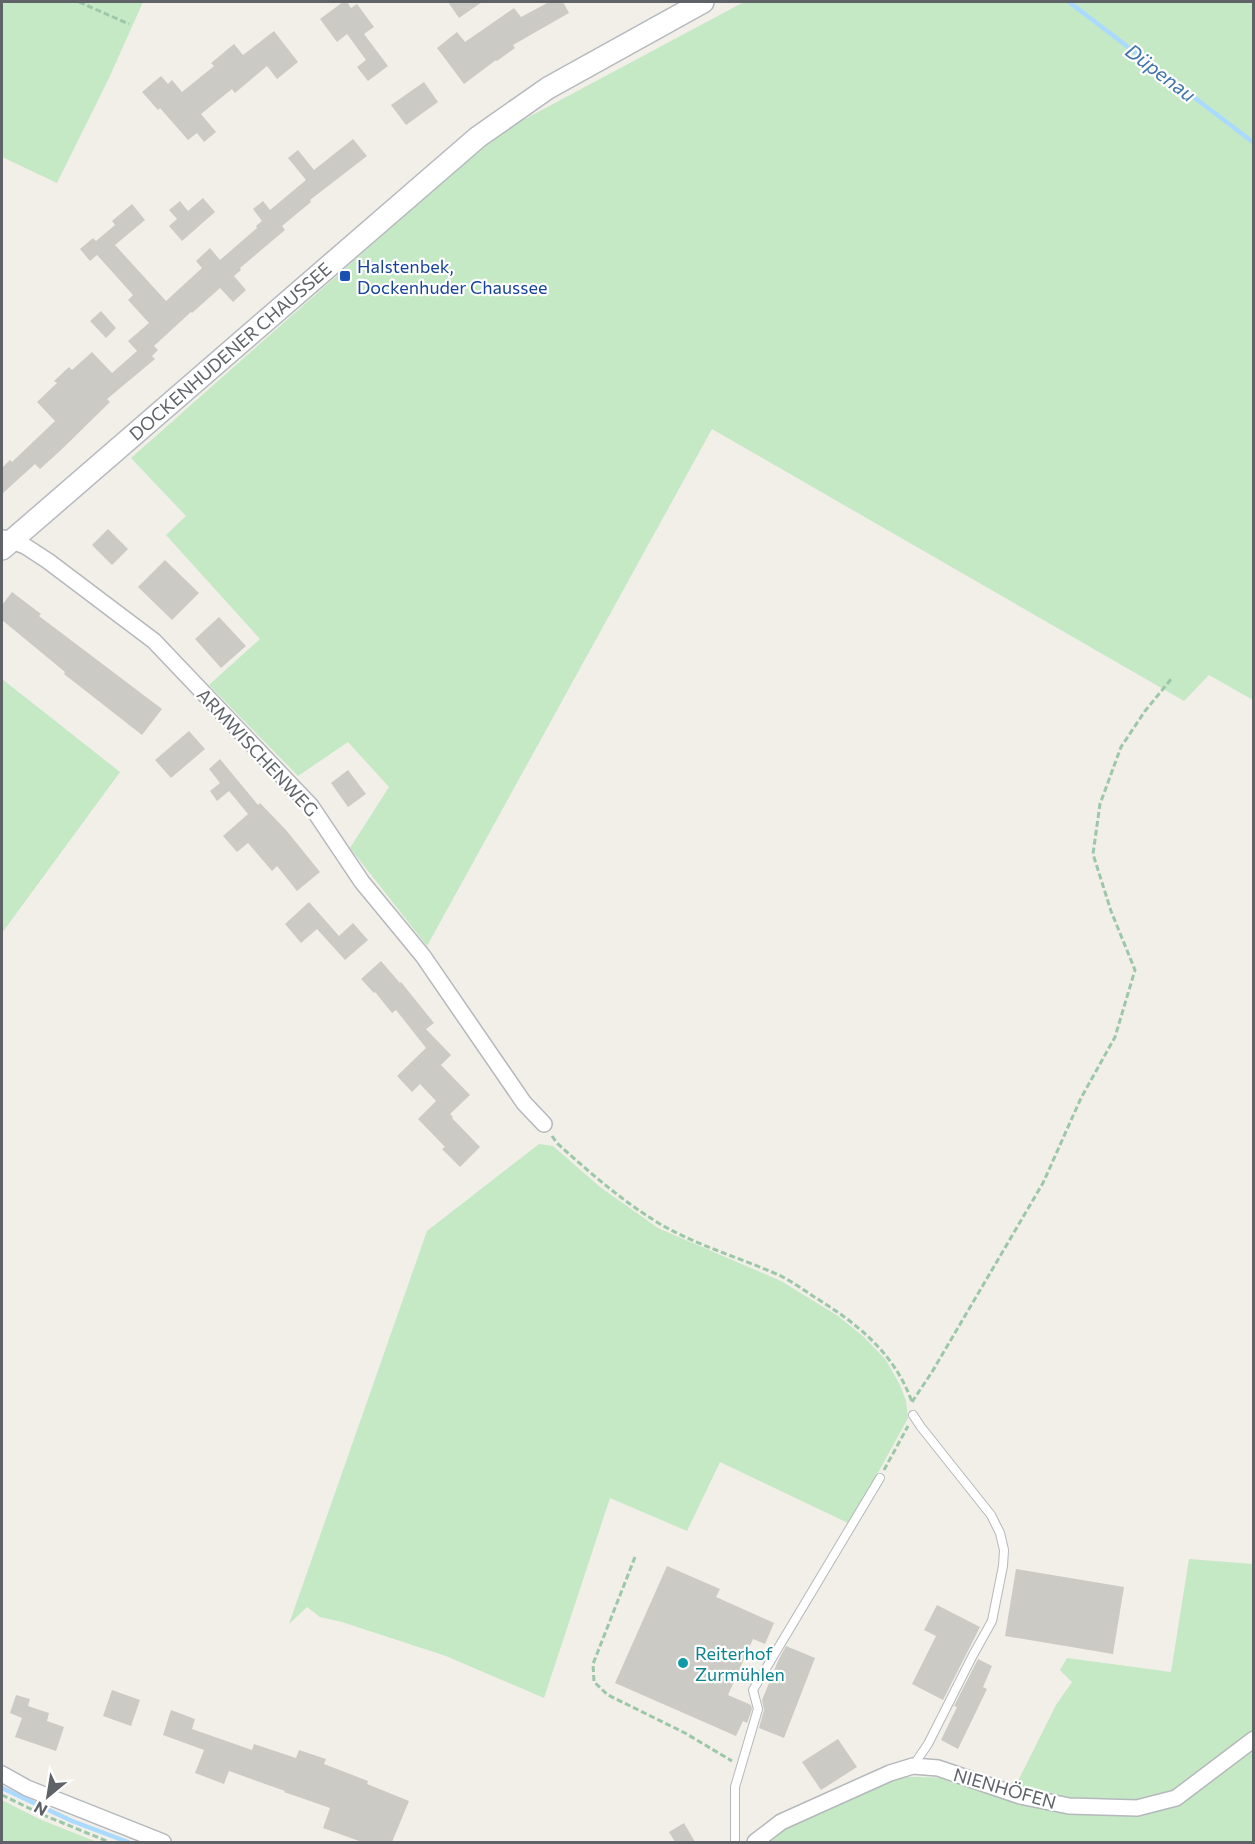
<svg xmlns="http://www.w3.org/2000/svg" width="1255" height="1844" viewBox="0 0 1255 1844" font-family="Commissioner,sans-serif">
	<rect width="100%" height="100%" fill="#f1efe8"/>
	<!-- green -->
	<path fill="#c5e8c5" d="M2,2h141l-34,76 -52,105 -55,-26z
		M744,2h509v698l-44,-25 -25,26 -472,-272 -285,517 -77,-98 39,-61 -41,-45 -50,34 -89,-91 51,-46 -94,-104 20,-19 -55,-58 366,-324z
		M2,679l118,93 -118,161z
		M539,1144l14,2 47,41 58,41 123,53 57,35 26,21 22,23 14,25 6,16 2,17 -58,106 -130,-62 -33,69 -77,-33 -66,200 -98,-42 -104,-34 -22,-5 -13,-10 -18,17 138,-393z
		M1189,1559l64,5v278h-484l17,-13 100,-53 66,2 60,15 44,-88 16,-23 -12,-12 7,-12 104,14z
		M2,1800l37,19 58,23h-95z"/>
	<g fill="none" stroke-linecap="round" stroke-linejoin="round">
		<!-- stream -->
		<path stroke="#aadaff" stroke-width="4.5" d="M1069,2l185,141
			M2,1788l70,33 56,21"/>
	</g>
	<!-- building -->
	<path fill="#cccac5" d="M343,2h4l4,6 6,-4 17,23 -10,7 24,32 -20,15 -11,-14 9,-7 -19,-26 -10,8 -17,-23z
		M448,2h34l-23,16z
		M549,2h14l6,11 -56,32 2,3 -18,13 -1,-1 -32,24 -27,-36 20,-16 8,10 49,-34 7,9z
		M274,31l24,31 -21,17 -10,-13 -32,27 -3,-4 -31,25 15,18 -12,10 -7,-9 -9,7 -28,-32 -2,2 -16,-18 19,-16 7,8 4,-4 10,12 32,-26 -3,-3 23,-19 9,11z
		M424,82l14,20 -32,23 -15,-20z
		M353,139l14,17 -57,44 1,2 -29,24 3,4 -45,38 1,2 -7,6 12,14 -13,12 -13,-14 -28,25 -1,-1 -37,34 4,4 -6,6 3,3 -48,40 3,3 -50,49 -20,18 -5,-5 -33,30v-26l8,-8 2,2 43,-41 -18,-19 20,-19 -3,-2 15,-14 3,3 20,-18 20,21 25,-22 -9,-10 21,-18 -21,-23 5,-5 -36,-40 -7,6 -10,-12 13,-11 3,3 19,-16 -3,-4 20,-17 13,16 -30,25 51,56 36,-33 -6,-7 14,-13 10,12 37,-32 -1,-2 6,-5 -9,-12 10,-8 7,9 36,-30 -18,-22 10,-8 16,20z
		M203,198l12,14 -33,29 -13,-15 8,-7 -8,-9 11,-9 8,10z
		M101,311l15,17 -10,10 -16,-17z
		M108,529l20,20 -16,16 -20,-20z
		M165,560l34,33 -27,27 -34,-33z
		M12,592l29,22 -2,2 123,93 -20,26 -78,-61 1,-2 -63,-52v-15z
		M219,617l27,29 -25,22 -26,-29z
		M189,731l16,18 -34,29 -16,-18z
		M220,759l38,46 2,-2 26,27 34,42 -23,19 -20,-25 -5,5 -24,-28 -11,9 -14,-16 25,-22 -19,-23 -12,10 -7,-10 10,-8 -11,-14z
		M348,770l18,24 -18,13 -17,-24z
		M309,902l30,34 14,-13 15,17 -23,20 -28,-31 -16,14 -16,-19z
		M381,961l19,22 1,-1 33,41 -8,6 25,26 -10,10 29,30 -20,19 3,3 -1,1 28,29 -20,20 -18,-18 3,-2 -27,-28 18,-18 -16,-17 -8,8 -15,-16 29,-28 -30,-38 -4,3 -17,-21 -1,1 -13,-14z
		M667,1566l53,23 -4,8 58,26 -9,21 -12,-5 -25,56 23,10 1,4 -5,14 -4,-2 -7,15 -121,-53z
		M1016,1569l108,18 -11,67 -108,-18z
		M937,1605l43,22 -37,73 -31,-16 24,-48 -12,-6z
		M786,1646l29,12 -31,80 -25,-10 5,-18 -2,-10 16,-39z
		M978,1659l14,7 -9,21 4,2 -29,60 -17,-9 16,-33 -3,-1z
		M112,1690l28,10 -9,26 -28,-10z
		M16,1695l14,4 -2,7 21,7 -2,8 17,6 -8,24 -41,-14 7,-19 -12,-5z
		M171,1710l24,9 -3,10 60,21 2,-6 42,14 3,-8 27,9 -2,5 44,17 -1,3 42,17 -17,41h-30l-39,-14 7,-20 -46,-16 1,-1 -56,-20 -5,13 -29,-11 9,-23 -41,-15z
		M838,1739l19,28 -36,23 -19,-28z
		M684,1823l11,19h-20l-6,-10z"/>
	<g fill="none" stroke-linecap="round" stroke-linejoin="round">
		<defs>
			<path id="lane" d="M913,1415l8,12 70,88 9,18 4,17 -1,16 -11,55 -19,34 -45,89 -15,22
				M735,1842v-55l23,-78 -5,-19 127,-212"/>
			<path id="street" d="M4,538l21,8 23,15 106,80 157,165 51,76 61,74 101,147 20,21
				M2,1774l25,14 136,54
				M755,1842l26,-20 109,-49 23,-7 25,2 82,28 49,10 68,2 39,-10 78,-59"/>
			<path id="secondary" d="M2,549l476,-412 70,-49 155,-86"/>
		</defs>
		<!-- lane casing -->
		<use href="#lane" stroke="#b5b8bc" stroke-width="10"/>
		<!-- street casing -->
		<use href="#street" stroke="#b5b8bc" stroke-width="18"/>
		<!-- secondary casing -->
		<use href="#secondary" stroke="#b6babf" stroke-width="24"/>
		<!-- path -->
		<path stroke="#9cc7a9" stroke-width="3" stroke-dasharray="6 3" stroke-linecap="butt" d="M79,2l50,22
			M552,1136l5,7c32,29 65,58 103,81 38,22 81,34 121,52 12,6 24,15 35,22 42,26 79,56 96,104
			M912,1402l20,-30 111,-189 38,-85 34,-61 20,-67 -24,-59 -18,-57 7,-50 21,-57 24,-36 27,-33
			M884,1470l24,-44
			M635,1557l-42,107 1,18 14,13 77,38 47,28
			M2,1795l39,19 68,28"/>
		<!-- lane -->
		<use href="#lane" stroke="#fff" stroke-width="8"/>
		<!-- street -->
		<use href="#street" stroke="#fff" stroke-width="15"/>
		<!-- secondary -->
		<use href="#secondary" stroke="#fff" stroke-width="21"/>
	</g>
	<!-- markers -->
	<rect fill="#1a4fb4" stroke="#fff" stroke-width="2" x="339" y="270" width="12" height="12" rx="3"/>
	<circle fill="#0f9aa8" stroke="#fff" stroke-width="2" cx="683" cy="1663" r="6"/>
	<g text-anchor="middle" dominant-baseline="central" stroke-width="4.5" stroke-linejoin="round" paint-order="stroke">
		<!-- transit labels -->
		<g font-size="18" fill="#164399" stroke="#fff" text-anchor="start">
			<text x="357" y="266">Halstenbek,<tspan x="357" dy="21">Dockenhuder Chaussee</tspan></text>
		</g>
		<!-- street labels -->
		<g font-size="18" fill="#5f6368" stroke="#fff">
			<text transform="translate(230 351) rotate(-41)">DOCKENHUDENER CHAUSSEE</text>
			<text transform="translate(258 752) rotate(47)">ARMWISCHENWEG</text>
			<text transform="translate(1005 1788) rotate(16)">NIENHÖFEN</text>
		</g>
		<!-- culture labels -->
		<g font-size="18" fill="#0d838f" stroke="#fff" text-anchor="start">
			<text x="695" y="1653">Reiterhof<tspan x="695" dy="21">Zurmühlen</tspan></text>
		</g>
		<!-- water labels -->
		<g font-size="20" font-style="italic" fill="#4174aa" stroke="#fff">
			<text transform="translate(1161 72) rotate(37)">Düpenau</text>
		</g>
	</g>
	<!-- border -->
	<rect width="1255" height="1844" fill="none" stroke="#5f6368" stroke-width="6"/>
	<!-- north arrow -->
	<g transform="translate(48 1796) rotate(210)" stroke="#ffffff" stroke-width="4.5" paint-order="stroke">
	<path d="M0-4.5L10 22L0 15L-10 22Z" fill="#5f6368"/>
	<text y="-9" font-size="16" font-weight="bold" text-anchor="middle" fill="#5f6368">N</text>
	</g>
</svg>
